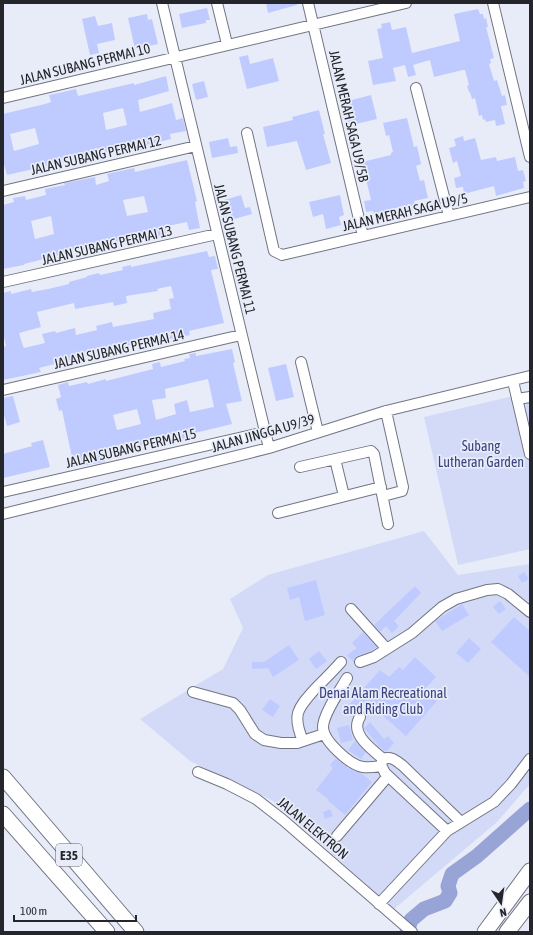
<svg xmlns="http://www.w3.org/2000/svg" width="533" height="935" viewBox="0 0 533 935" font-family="'Asap Condensed',sans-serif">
	<rect width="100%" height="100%" fill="#e8ecf9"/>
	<!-- green -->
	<path fill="#d2daf7" d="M530,392v157l-72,16 -34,-148z
		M424,531l34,44 72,-11v220l-33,38 -103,87 -121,-108 -83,-40 -50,-42 83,-50 20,-41 -13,-29 38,-24z"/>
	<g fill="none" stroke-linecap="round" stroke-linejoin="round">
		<!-- river -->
		<path stroke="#99a4d6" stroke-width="15" d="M407,932l4,-12 13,-11 21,-8 5,-8 -2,-7 4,-12 25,-18 53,-47"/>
	</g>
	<!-- building -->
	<path fill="#bfcbff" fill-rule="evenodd" d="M266,3h31v2l-29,8z
		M207,8l3,12h-4v3l-24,5 -3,-14z
		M478,9l2,5h3l1,5 2,-1 2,9h-2l8,31 -4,1 1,4 -2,1 5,17 3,-1 5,16 3,-1 2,10 -6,1 4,18 -9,2 -1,-6 -9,2 -1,-3 -2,1 -1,-5 -3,1 -4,-18 -3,1 -2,-7h-1l-2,-6 2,-1 -4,-15h-2l-29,7 -4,-17 -17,5 3,10 -8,2 -3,-12 -12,3 3,13 -23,4 -5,-24 15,-3 -6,-29 5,-1 -1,-4 9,-2 2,8 14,-3 6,26 48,-12 -6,-27z
		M147,14l1,6 4,-1 6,25 -23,5 -7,-31z
		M95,16l3,10 14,-3 3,17 -18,4 2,9 -9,2 -8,-36z
		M248,55l2,9 23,-6 6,23 -32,8 -8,-32z
		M166,76l3,15 -31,9 2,12 32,-9 4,17 7,-2 3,13 -16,3 1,5 -29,7 1,4 -7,2 -1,-6 -29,7 1,6 -10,2 -1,-6 -89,20 -4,-14v-47l42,-10 6,-2 -2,-7 10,-2 17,-4 2,7 56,-13v2zM123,108l4,17 -21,5 -3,-17zM35,128l4,16 -25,7 -4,-17z
		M204,81l4,16 -12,3 -4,-16z
		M371,95l6,24 -29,7 -3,-13h2l-3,-11z
		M319,110l6,24h-2l8,29 -25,7 -9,-29 -30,6 -4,-20 30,-7 -1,-3z
		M407,118l7,29 3,-1 4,18 -5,2 4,15 4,-1 4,18 -14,3 2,7 -12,2 -1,-4 -29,8 -1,-3 -7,1 -2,-11 7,-1 -9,-38 29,-7v-2l2,-1 -4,-17 -3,1 -3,-13z
		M463,136l1,5 11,-3 6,22 15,-3 1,4 18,-4 3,14 5,-1 3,11 -3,1 1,6 -28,8 -2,-10 -30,8 -1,-7 -7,1 -2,-10 7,-2 -4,-15 -4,2 -4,-15 7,-2 -2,-7z
		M228,138l2,9 7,-1 1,7 -26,5 -3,-16z
		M187,160l10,41 -2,1 5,26 -11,2 -2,-8 -19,4 2,8 -15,4 -1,-6 -21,4 -8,3 1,1 -12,3v2l-4,1 1,2 -10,2 -1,-2 -4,1 -1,-3 -71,18v1l-21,4v-64l11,-3 -1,-4 12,-2 1,4 20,-5 -1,-6 20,-4 -1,-2 31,-6 1,8 13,-4 -2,-7 27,-6 1,4zM144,196l4,16 -21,4 -4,-16zM51,216l3,18 -19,5 -4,-18z
		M241,195l4,13 5,-1 2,7 -25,7 -6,-20z
		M340,195l4,20 -5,2 2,8 -15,4 -3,-15 -10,3 -4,-15z
		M207,251l2,6 6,-1 3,13 -7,1 13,53 -35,8 1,4 -30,6 -1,-2 -24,5 -17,5v2l-6,2v2l-9,2 -1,-5 -63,16 2,4 -38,8v-33l3,-1 -3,-14v-39l8,-2v3l20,-5 1,3 16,-3 21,-5v-2l18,-5v-1l12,-3 1,2 23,-5 -1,-3 9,-2v2zM171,286l3,12 -5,1 2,10 -18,4 1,6 -41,8 -1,-5 -16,4 1,4 -21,5 -1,-7 -19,5 -1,-2 -13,3 3,9 -21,5 -1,-2 -4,-13 22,-6 -4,-15 37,-9 1,6 38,-7 1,4 13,-3 -1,-7 32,-5 -1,-2z
		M232,349l3,13 -2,1 9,38 -16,3 6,20 -37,9 1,6 -12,3 -2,-5 -36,9v-1l-43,10 2,7 -31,5 -12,-57 -3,1 -3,-12 5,-2 -3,-12 10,-3 1,4 18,-4 1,2 18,-5v2l47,-12 -1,-5 8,-2 1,5 24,-6 -1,-2 6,-1 -1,-4 7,-1v3zM208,379l6,28 -24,5 -3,-12 -13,4 2,10 -20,6 -4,-20 14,-2 -1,-9zM137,409l4,15 -24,6 -4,-15z
		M286,364l8,33 -18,4 -8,-33z
		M13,396l7,26 -13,4 -4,-15v-13z
		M43,440l7,27 -47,11v-24l29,-8 -1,-3z
		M524,572l5,7 -7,4 -4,-7z
		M316,580l9,35 -20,6 -6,-24 -9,3 -3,-12z
		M415,586l6,7 -27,28 5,5 -7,7 -6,-7 -6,6 -6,-7z
		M500,601l6,8 -7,5 -6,-7z
		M462,604l7,11 -27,16 -7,-10z
		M514,617l16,14v46l-39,-35z
		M363,632l14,15 -6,4 -14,5 -2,2 -1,5 -7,-8 10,-7 -5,-5z
		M469,638l12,11 -13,14 -12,-10z
		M289,645l10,15 -26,17 -5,-9 -16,1v-7h12z
		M319,651l8,10 -11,8 -7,-10z
		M415,657l21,20 -11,12 12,12 -31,35 -39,-34 -13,13 -7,-8 33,-37 9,7 10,-10 4,3z
		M270,699l10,7 -7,11 -11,-7z
		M370,722l14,17 4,-3 6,7 -8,9 -9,-7h1l-14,-17z
		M349,725l4,15 -12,3 -4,-15z
		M355,741l11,11 -5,7 -13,-9z
		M336,758l12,10 13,5 11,9 -27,33 -17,-14 1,-1 -13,-10 17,-22 -3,-3z
		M330,809l3,7 -8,3 -2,-7z"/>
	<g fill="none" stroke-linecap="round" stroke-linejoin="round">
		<defs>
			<path id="minor" d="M162,3l107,445
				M217,3l10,41
				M308,3l55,233
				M493,3l37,154
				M416,88l33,128
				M3,98l403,-95
				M247,133l27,118 8,4 248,-58
				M3,191l193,-45
				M3,282l214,-48
				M301,362l17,70
				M513,381l17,73
				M3,390l238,-55
				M517,399l13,-2
				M335,459l9,37
				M300,467l71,-16 3,3 14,70
				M3,492l262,-60
				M383,496l19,-5 1,-4 -17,-76
				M278,513l103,-26
				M3,514l266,-66 117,-37 144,-35
				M351,609l35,39
				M360,662l14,-5 38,-24 30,-26 14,-8 31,-9 11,-1 10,5 22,18
				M347,678c-6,11 -24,36 -24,49 0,14 27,38 40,40 6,1 12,0 18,-1
				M193,692l40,11 7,7 15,24 9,6 17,3h16l27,-9
				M360,717c-11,17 12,32 23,42
				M303,741c-11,-26 -6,-32 12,-52 9,-9 18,-18 26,-27
				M198,772l29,12 29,15 27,21 129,112
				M447,831l-62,-58 -4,-8 2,-6c8,-3 12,1 19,6l59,57
				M337,836l51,-60
				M379,904l68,-73 47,-29 17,-18 19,-25"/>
			<path id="highway" d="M3,777l133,155
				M3,814l104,118
				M485,932l45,-61
				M507,932l23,-30"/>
		</defs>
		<!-- minor casing -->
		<use href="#minor" stroke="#727582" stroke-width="12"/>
		<!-- highway casing -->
		<use href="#highway" stroke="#727582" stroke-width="17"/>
		<!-- minor -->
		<use href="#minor" stroke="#fff" stroke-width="10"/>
		<!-- highway -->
		<use href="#highway" stroke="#fff" stroke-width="15"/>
	</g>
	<g text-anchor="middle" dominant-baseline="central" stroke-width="3.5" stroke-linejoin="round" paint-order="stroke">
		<!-- shield labels -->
		<rect fill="#e8ecf9" stroke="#5f6169" stroke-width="1" x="56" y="844" width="26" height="22" rx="3"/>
		<g font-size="13" font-weight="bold" fill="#24262b">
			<text x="69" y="855">E35</text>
		</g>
		<!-- street labels -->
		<g font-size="14" fill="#24262b" stroke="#e8ecf9">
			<text transform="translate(85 64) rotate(-14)">JALAN SUBANG PERMAI 10</text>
			<text transform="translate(349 116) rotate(77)">JALAN MERAH SAGA U9/5B</text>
			<text transform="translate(96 155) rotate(-13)">JALAN SUBANG PERMAI 12</text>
			<text transform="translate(405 212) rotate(-13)">JALAN MERAH SAGA U9/5</text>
			<text transform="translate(107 245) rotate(-13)">JALAN SUBANG PERMAI 13</text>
			<text transform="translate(235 249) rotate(76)">JALAN SUBANG PERMAI 11</text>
			<text transform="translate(119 349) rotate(-13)">JALAN SUBANG PERMAI 14</text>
			<text transform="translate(263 433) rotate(-16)">JALAN JINGGA U9/39</text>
			<text transform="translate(131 448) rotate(-13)">JALAN SUBANG PERMAI 15</text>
			<text transform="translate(313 828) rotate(40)">JALAN ELEKTRON</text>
		</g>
		<!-- park labels -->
		<g font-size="14" fill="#39427f" stroke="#e8ecf9">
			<text x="481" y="446">Subang<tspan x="481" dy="16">Lutheran Garden</tspan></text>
			<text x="383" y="693">Denai Alam Recreational<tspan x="383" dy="16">and Riding Club</tspan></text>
		</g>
	</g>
	<!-- border -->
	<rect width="533" height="935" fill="none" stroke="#24262b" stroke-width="8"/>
	<!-- north arrow -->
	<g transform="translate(501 903) rotate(167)" stroke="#e8ecf9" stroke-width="3" paint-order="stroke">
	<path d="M0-3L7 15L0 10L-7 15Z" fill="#24262b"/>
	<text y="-6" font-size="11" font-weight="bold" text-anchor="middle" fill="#24262b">N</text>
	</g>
	<!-- scale -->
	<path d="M14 915v6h122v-6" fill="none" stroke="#24262b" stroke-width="2"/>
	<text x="20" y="915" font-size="12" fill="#24262b" stroke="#e8ecf9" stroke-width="3" paint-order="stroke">100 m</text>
</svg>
